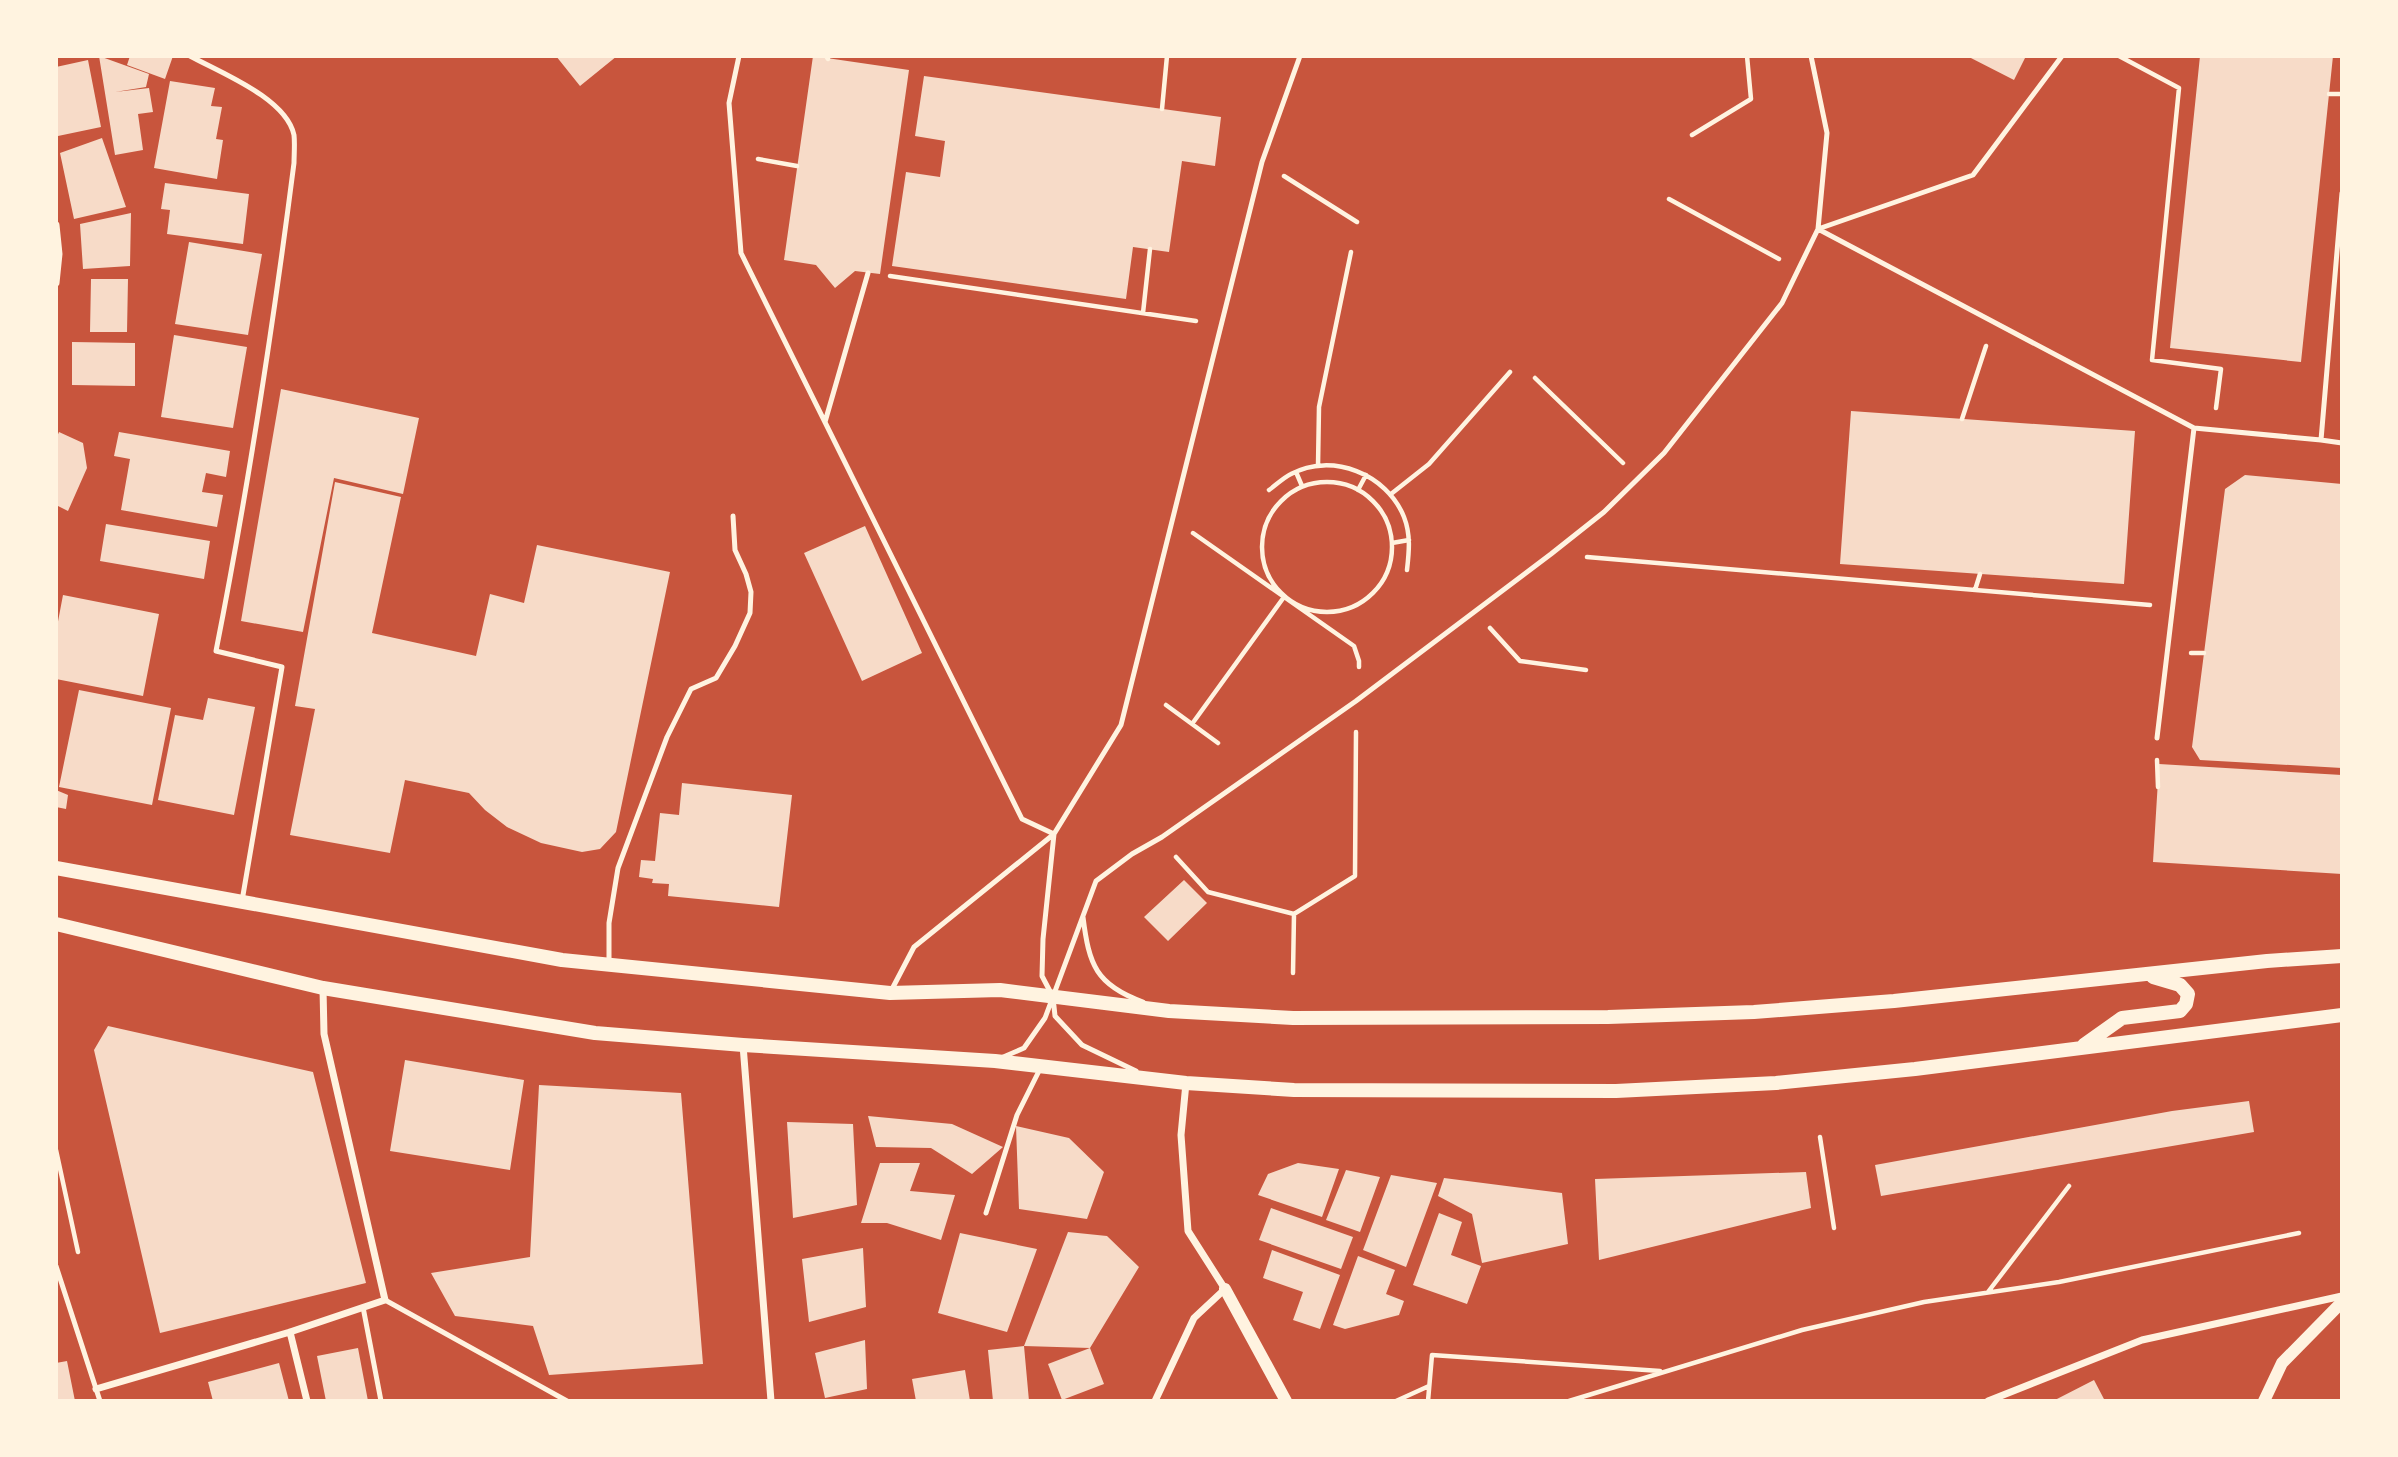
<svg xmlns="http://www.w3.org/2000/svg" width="2398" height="1457" viewBox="0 0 2398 1457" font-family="Bitter,serif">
	<rect width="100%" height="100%" fill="#c8553d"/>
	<!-- building -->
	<path fill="#f7dbc8" d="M99,56l50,18 -3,13 -31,5 34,-4 4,24 -15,2 5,36 -28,5z
		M130,56h43l-8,23 -38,-14z
		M556,56h61l-37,30z
		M813,56l96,14 -29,204 -25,-3 -20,17 -19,-23 -32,-5z
		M1967,56h59l-12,24z
		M2200,56h133l-32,306 -131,-14z
		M88,60l13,67 -43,9 -2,-13v-56z
		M924,76l297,41 -6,49 -33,-5 -13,91 -36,-5 -7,52 -234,-33 14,-94 34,5 5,-36 -30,-5z
		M170,81l45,7 -4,18 11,1 -6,32 7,1 -6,39 -63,-11z
		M102,138l24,69 -52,12 -14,-66z
		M165,183l84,11 -6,50 -76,-10 3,-24 -9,-1z
		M131,213l-1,53 -47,3 -3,-45z
		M189,242l73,12 -14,81 -73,-11z
		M91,279h37l-1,53h-37z
		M174,335l73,12 -14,81 -72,-11z
		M72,342l63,1v43l-63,-1z
		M281,389l138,29 -16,76 -69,-16 -31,154 -62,-11z
		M1851,411l284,20 -11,153 -284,-20z
		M59,432l24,11 4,25 -19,43 -12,-6v-66z
		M119,432l111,19 -4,26 -20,-4 -4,19 21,3 -6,32 -96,-17 9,-51 -16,-3z
		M2245,475l97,9v284l-142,-8 -8,-13 33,-258z
		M335,482l66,15 -29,136 104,23 14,-62 34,9 13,-58 133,27 -54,260 -16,17 -18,3 -41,-9 -34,-16 -22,-17 -16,-17 -64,-13 -15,73 -100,-18 25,-126 -20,-3z
		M106,524l104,17 -6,38 -104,-18z
		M865,526l57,127 -60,28 -58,-128z
		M63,595l96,19 -16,82 -87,-17v-47z
		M79,690l92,18 -19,97 -93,-18z
		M208,698l47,9 -21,108 -76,-15 17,-85 28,5z
		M2159,764l183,11v99l-189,-12z
		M682,783l110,12 -13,112 -111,-11 1,-12 -17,-1 1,-4 -14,-2 2,-17 14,1 5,-48 19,2z
		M56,790l12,5 -2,14 -10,-2z
		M1184,880l23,23 -39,38 -24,-24z
		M108,1026l205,46 53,211 -206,50 -66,-283z
		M405,1060l119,20 -14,90 -120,-19z
		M539,1085l142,8 22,271 -154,11 -16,-49 -78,-10 -24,-43 99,-16z
		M2249,1101l5,31 -373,64 -6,-31 297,-54z
		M868,1116l84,8 51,23 -31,27 -41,-26 -55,-1z
		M787,1122l66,2 4,81 -64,13z
		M1016,1126l53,12 35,34 -17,47 -68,-10z
		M880,1163h40l-10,28 45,4 -14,45 -54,-17h-26z
		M1298,1163l41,6 -17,48 -64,-22 10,-21z
		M1346,1170l34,7 -20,55 -34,-12z
		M1806,1172l5,36 -212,52 -4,-81z
		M1391,1175l46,8 -31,84 -43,-17z
		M1444,1178l118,15 6,51 -86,19 -10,-49 -34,-18z
		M1271,1208l82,29 -12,32 -82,-29z
		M1439,1213l23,9 -11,33 30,11 -14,38 -54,-19z
		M1068,1232l39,4 32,31 -49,81 -66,-2z
		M960,1233l77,16 -30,83 -69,-19z
		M863,1248l3,59 -57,15 -7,-63z
		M1272,1250l68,25 -20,54 -27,-9 10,-28 -40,-14z
		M1358,1256l37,14 -9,24 18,7 -5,14 -54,14 -12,-4z
		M865,1340l2,49 -42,9 -10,-45z
		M1024,1346l5,55h-36l-5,-51z
		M358,1348l10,53h-42l-9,-45z
		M1090,1348l14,36 -42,16 -14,-36z
		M67,1361l8,40h-19v-38z
		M279,1363l10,38h-76l-5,-19z
		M965,1370l5,31h-54l-4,-22z
		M2094,1380l11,21h-52z"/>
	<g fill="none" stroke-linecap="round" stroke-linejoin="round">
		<!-- path -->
		<path stroke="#fff3e0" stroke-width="4.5" d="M826,56l2,3
			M2119,56l60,32 -27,272 69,9 -5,39
			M2329,94h13
			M1162,109l5,-53
			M1692,135l59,-36 -4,-43
			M758,159l39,7
			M1284,176l73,46
			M1669,199l110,60
			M890,276l306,45
			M1143,313l7,-64
			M1535,378l88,85
			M1962,419l24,-73
			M1318,466l1,-59 32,-155
			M1296,472l6,14
			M1262 547a65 65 0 1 1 130 0a65 65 0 1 1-130 0Z
			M1269,490c7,-5 14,-12 22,-16 41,-22 96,0 113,43 7,18 5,35 3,53
			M1358,490l8,-15
			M1391,494l38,-30 81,-92
			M1193,533l161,113 5,15v6
			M1392,543l17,-3
			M1587,557l563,48
			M1975,590l5,-16
			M1490,628l30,33 66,9
			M2191,653h13
			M1166,705l52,38
			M1192,724l92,-127
			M2157,760l1,27
			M1176,857l32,35 86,22
			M1293,973l1,-59 61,-38 1,-144
			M1820,1137l14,91
			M56,1150l22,102
			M1988,1292l81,-106
			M1396,1401l33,-15
			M1428,1401l4,-46 228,16
			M1569,1401l233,-71 122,-28 135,-20 240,-49"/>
		<!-- service -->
		<path stroke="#fff3e0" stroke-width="5" d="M190,56c31,17 96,42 104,79 1,9 0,20 0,28 -21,164 -46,326 -78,488l66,16 -40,234
			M739,56l-10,47 12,150 281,566 32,15 -11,105 -1,37 11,21 2,19 27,29 54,26
			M2062,56l-89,119 -155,54 376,199 127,12 21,-247
			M825,422l43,-149
			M2321,440l21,3
			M2157,738l37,-310
			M1083,917c6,48 13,68 60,85
			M609,964v-41l9,-55 49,-131 24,-48 25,-11 19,-32 15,-33 1,-21 -5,-18 -11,-24 -2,-34
			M891,991l23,-44 140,-113 67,-109 141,-563 38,-106
			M1001,1058l23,-10 21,-30 51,-137 36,-27 30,-17 194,-136 195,-147 53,-42 60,-59 118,-150 36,-74 9,-96 -16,-77
			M986,1213l31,-98 23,-46
			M56,1266l44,135
			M385,1300l182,101
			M363,1307l18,94"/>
		<!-- minor -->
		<path stroke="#fff3e0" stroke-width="7" d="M56,225l3,29 -3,29
			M743,1045l28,356
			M290,1332l17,69
			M96,1389l194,-57 95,-32 -61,-266 -1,-45
			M1155,1401l39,-83 31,-29 -37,-58 -7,-96 5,-52
			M1988,1401l154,-61 200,-44"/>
		<!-- tertiary -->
		<path stroke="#fff3e0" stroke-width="12" d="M1225,1289l61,112
			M2264,1401l18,-38 60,-61"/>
		<!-- secondary -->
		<path stroke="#fff3e0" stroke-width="14" d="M56,868l506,92 328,33 110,-3 169,21 124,7 315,-1 146,-5 140,-11 373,-40 75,-5
			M56,924l267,64 272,45 148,12 252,16 191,22 108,7 322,1 160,-8 139,-14 427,-54
			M2084,1045l38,-27 58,-7 6,-7 2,-10 -8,-9 -27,-8"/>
	</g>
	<!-- border -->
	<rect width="2398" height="1457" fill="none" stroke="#fff3e0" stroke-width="116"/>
</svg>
